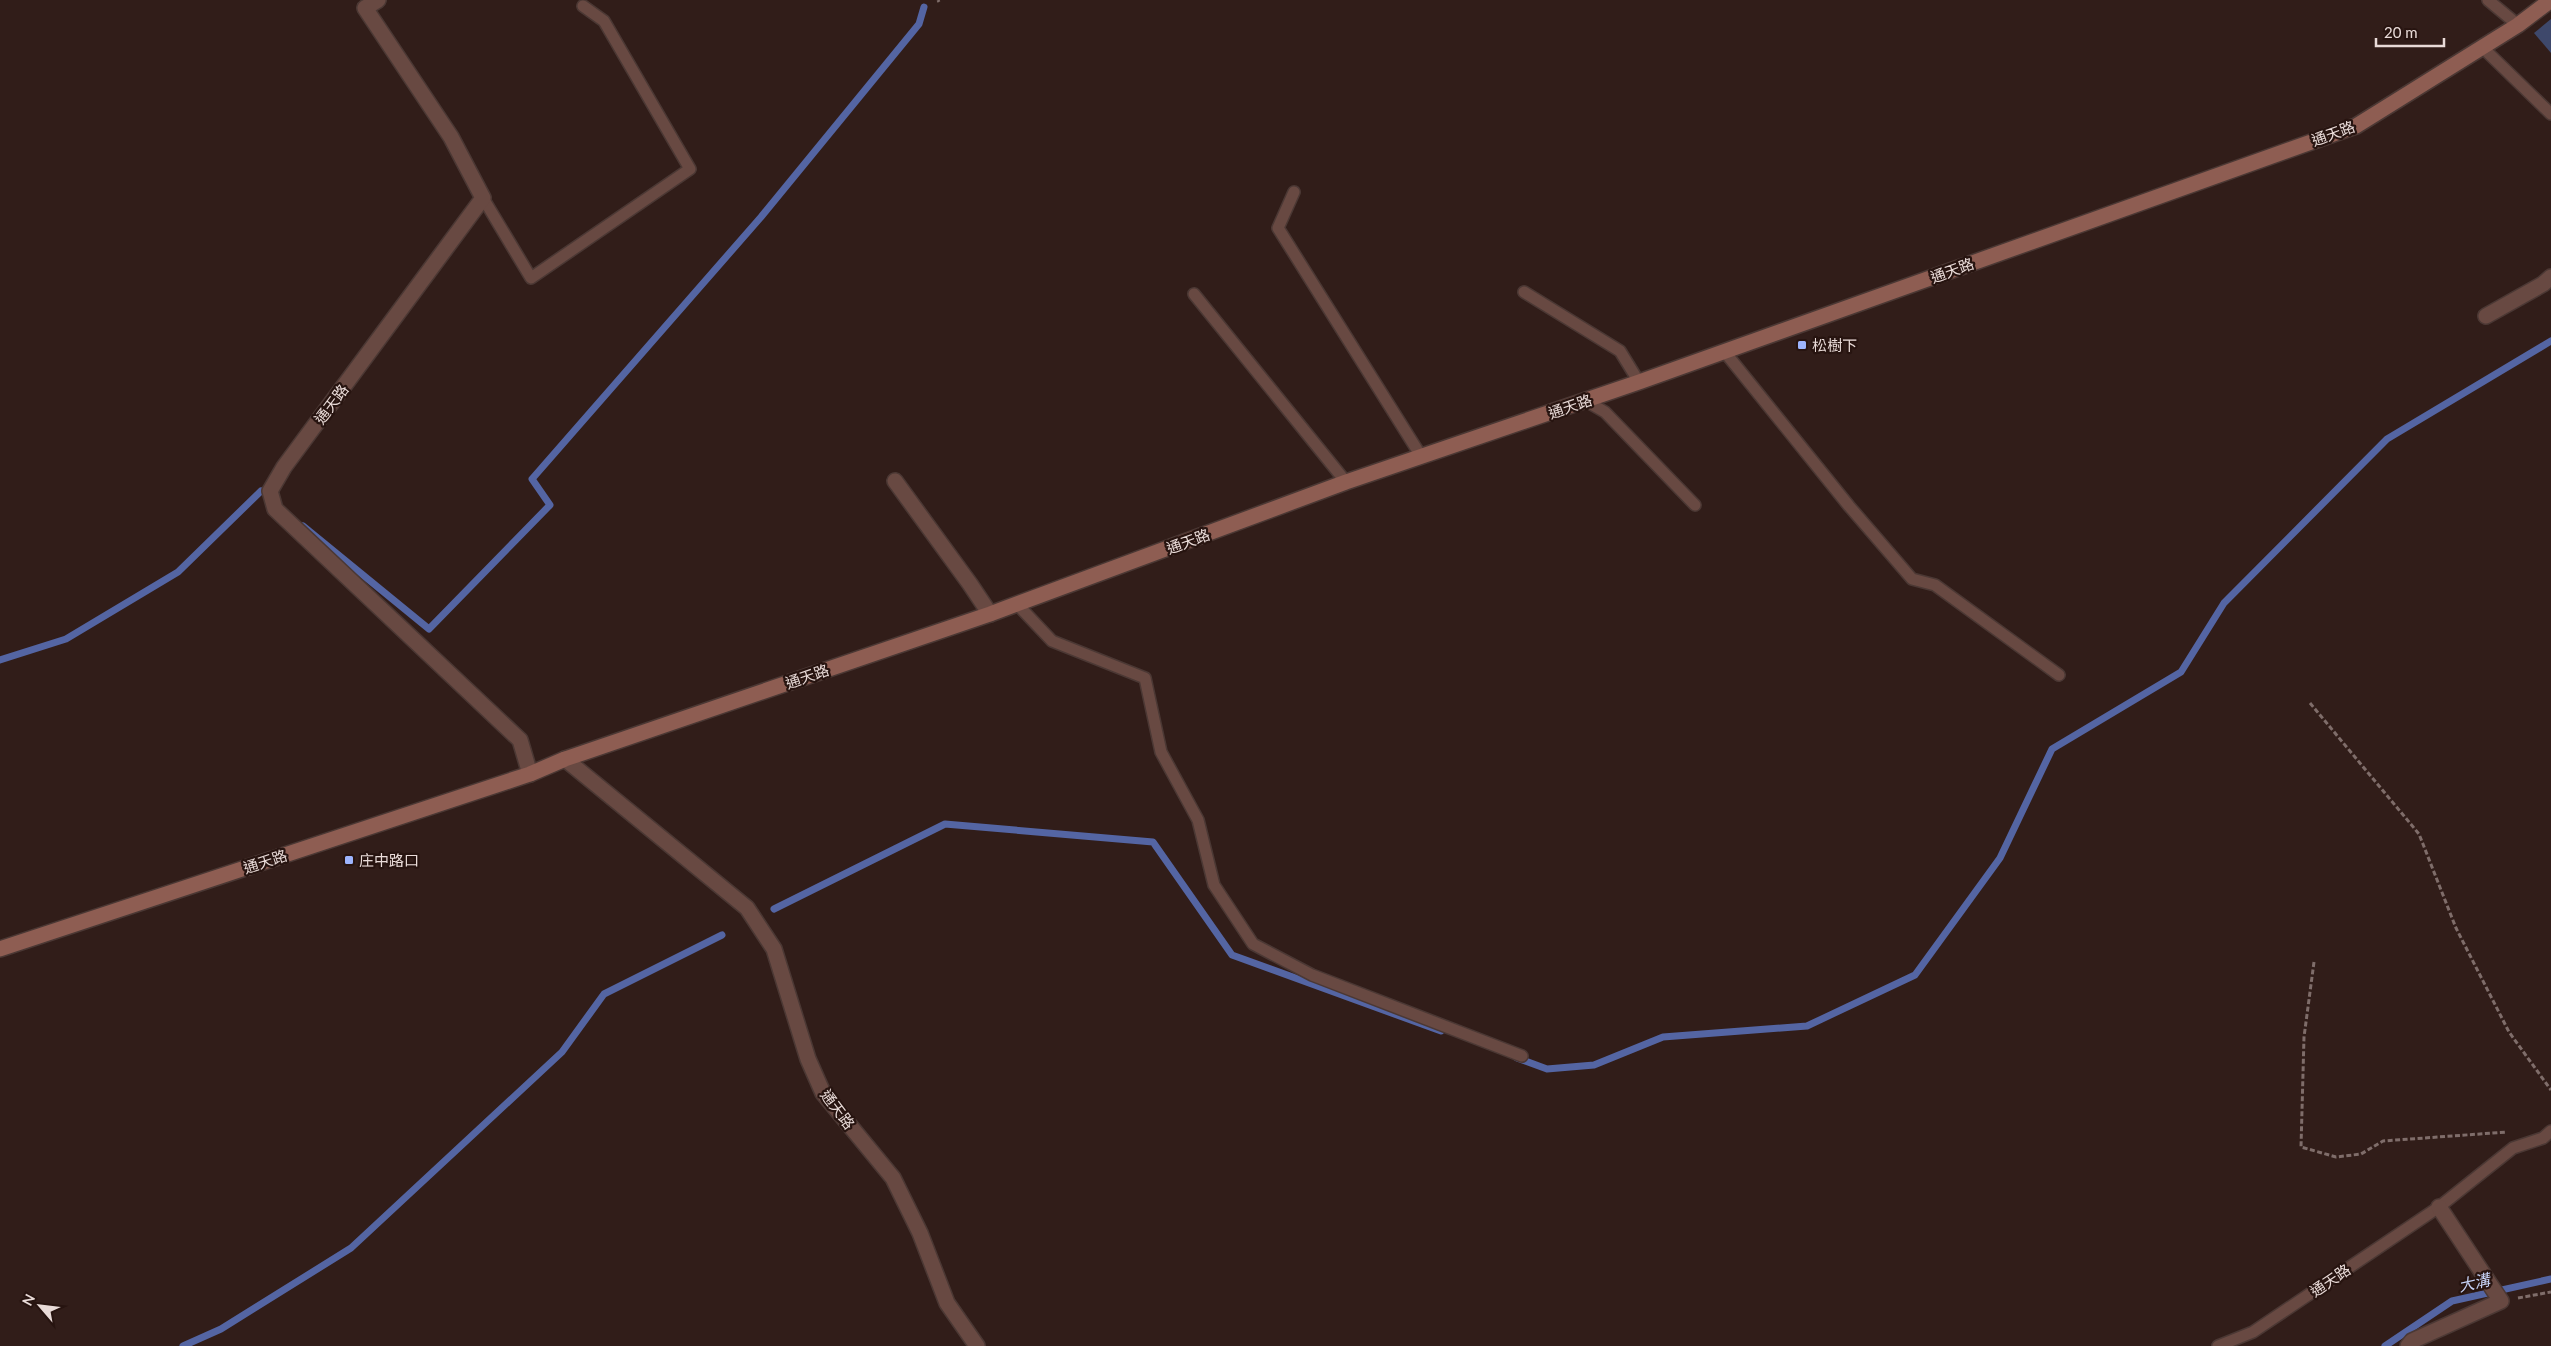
<svg xmlns="http://www.w3.org/2000/svg" width="2551" height="1346" viewBox="0 0 2551 1346" font-family="Lato,'Noto Sans TC',sans-serif">
	<rect width="100%" height="100%" fill="#311d19"/>
	<!-- green -->
	<path fill="#3e486b" d="M2551,19v34l-17,-20z"/>
	<g fill="none" stroke-linecap="round" stroke-linejoin="round">
		<!-- stream -->
		<path stroke="#5465a3" stroke-width="7" d="M303,526l126,103 121,-124 -18,-26 229,-262 158,-193 5,-17
			M0,660l66,-21 112,-67 83,-81
			M774,909l171,-85 208,18 79,113 209,76
			M1517,1058l30,11 47,-4 69,-28 144,-11 108,-51 85,-117 52,-109 129,-77 43,-69 163,-164 164,-98
			M183,1346l38,-17 130,-81 211,-196 42,-58 118,-59
			M2385,1346l67,-45 99,-22"/>
		<defs>
			<path id="lane" d="M2488,0l30,25
				M2482,47l69,67
				M1294,192l-16,36 143,228
				M483,198l48,80 159,-109 -86,-148 -21,-15
				M1524,292l96,59 19,31
				M1194,294l152,188
				M1724,351l125,155 63,73 23,6 124,90
				M1586,401l19,11 90,93
				M1017,604l35,37 93,37 16,74 37,68 16,65 39,59 59,31 210,81
				M2218,1346l35,-14 186,-125 74,-59 30,-10 8,-7"/>
			<path id="street" d="M378,0l-13,8 86,129 32,61 -199,269 -14,24 5,18 245,231 10,34
				M2486,316l57,-32 8,-7
				M895,481l75,103 20,30
				M565,759l182,149 27,41 34,110 15,34 70,85 27,55 27,70 30,43
				M2408,1346l4,-5 89,-40 -62,-94"/>
			<path id="secondary" d="M0,949l530,-175 35,-15 425,-145 356,-132 293,-100 717,-256 162,-101 33,-25"/>
		</defs>
		<!-- lane casing -->
		<use href="#lane" stroke="#4b3834" stroke-width="14"/>
		<!-- street casing -->
		<use href="#street" stroke="#4b3834" stroke-width="18"/>
		<!-- secondary casing -->
		<use href="#secondary" stroke="#4b3834" stroke-width="18"/>
		<!-- path -->
		<path stroke="#7f6d6a" stroke-width="3" stroke-dasharray="5 2.5" stroke-linecap="butt" d="M938,0l1,2
			M2310,703l109,131 37,94 53,104 42,58
			M2314,962l-10,75 -3,110 35,10 25,-3 22,-13 124,-9
			M2518,1298l33,-6"/>
		<!-- lane -->
		<use href="#lane" stroke="#684942" stroke-width="11"/>
		<!-- street -->
		<use href="#street" stroke="#684942" stroke-width="15"/>
		<!-- secondary -->
		<use href="#secondary" stroke="#8e5d52" stroke-width="15"/>
	</g>
	<!-- markers -->
	<g fill="#9db4fd" stroke="#271410" stroke-width="2">
		<rect x="1797" y="340" width="10" height="10" rx="2.5"/>
		<rect x="344" y="855" width="10" height="10" rx="2.5"/>
	</g>
	<g text-anchor="middle" dominant-baseline="central" stroke-width="4.5" stroke-linejoin="round" paint-order="stroke">
		<!-- street labels -->
		<g font-size="15" fill="#e9dbd8" stroke="#271410">
			<text transform="translate(2333 133) rotate(-20)">通天路</text>
			<text transform="translate(1952 270) rotate(-20)">通天路</text>
			<text transform="translate(331 404) rotate(-53)">通天路</text>
			<text transform="translate(1570 406) rotate(-19)">通天路</text>
			<text transform="translate(1188 541) rotate(-20)">通天路</text>
			<text transform="translate(807 676) rotate(-19)">通天路</text>
			<text transform="translate(265 861) rotate(-18)">通天路</text>
			<text transform="translate(838 1109) rotate(53)">通天路</text>
			<text transform="translate(2330 1280) rotate(-34)">通天路</text>
		</g>
		<!-- poi labels -->
		<g font-size="15" fill="#e9dbd8" stroke="#271410" text-anchor="start">
			<text x="1812" y="345">松樹下</text>
			<text x="359" y="860">庄中路口</text>
		</g>
		<!-- water labels -->
		<g font-size="16" font-style="italic" fill="#c6d2f6" stroke="#271410">
			<text transform="translate(2474 1282) rotate(-12)">大溝</text>
		</g>
	</g>
	<!-- north arrow -->
	<g transform="translate(40 1306) rotate(298)" stroke="#271410" stroke-width="4" paint-order="stroke">
	<path d="M0-4L9 19L0 12L-9 19Z" fill="#e9dbd8"/>
	<text y="-8" font-size="14" font-weight="bold" text-anchor="middle" fill="#e9dbd8">N</text>
	</g>
	<!-- scale -->
	<path d="M2376 38v8h68v-8" fill="none" stroke="#e9dbd8" stroke-width="2.5"/>
	<text x="2384" y="38" font-size="15" fill="#e9dbd8" stroke="#271410" stroke-width="4" paint-order="stroke">20 m</text>
</svg>
